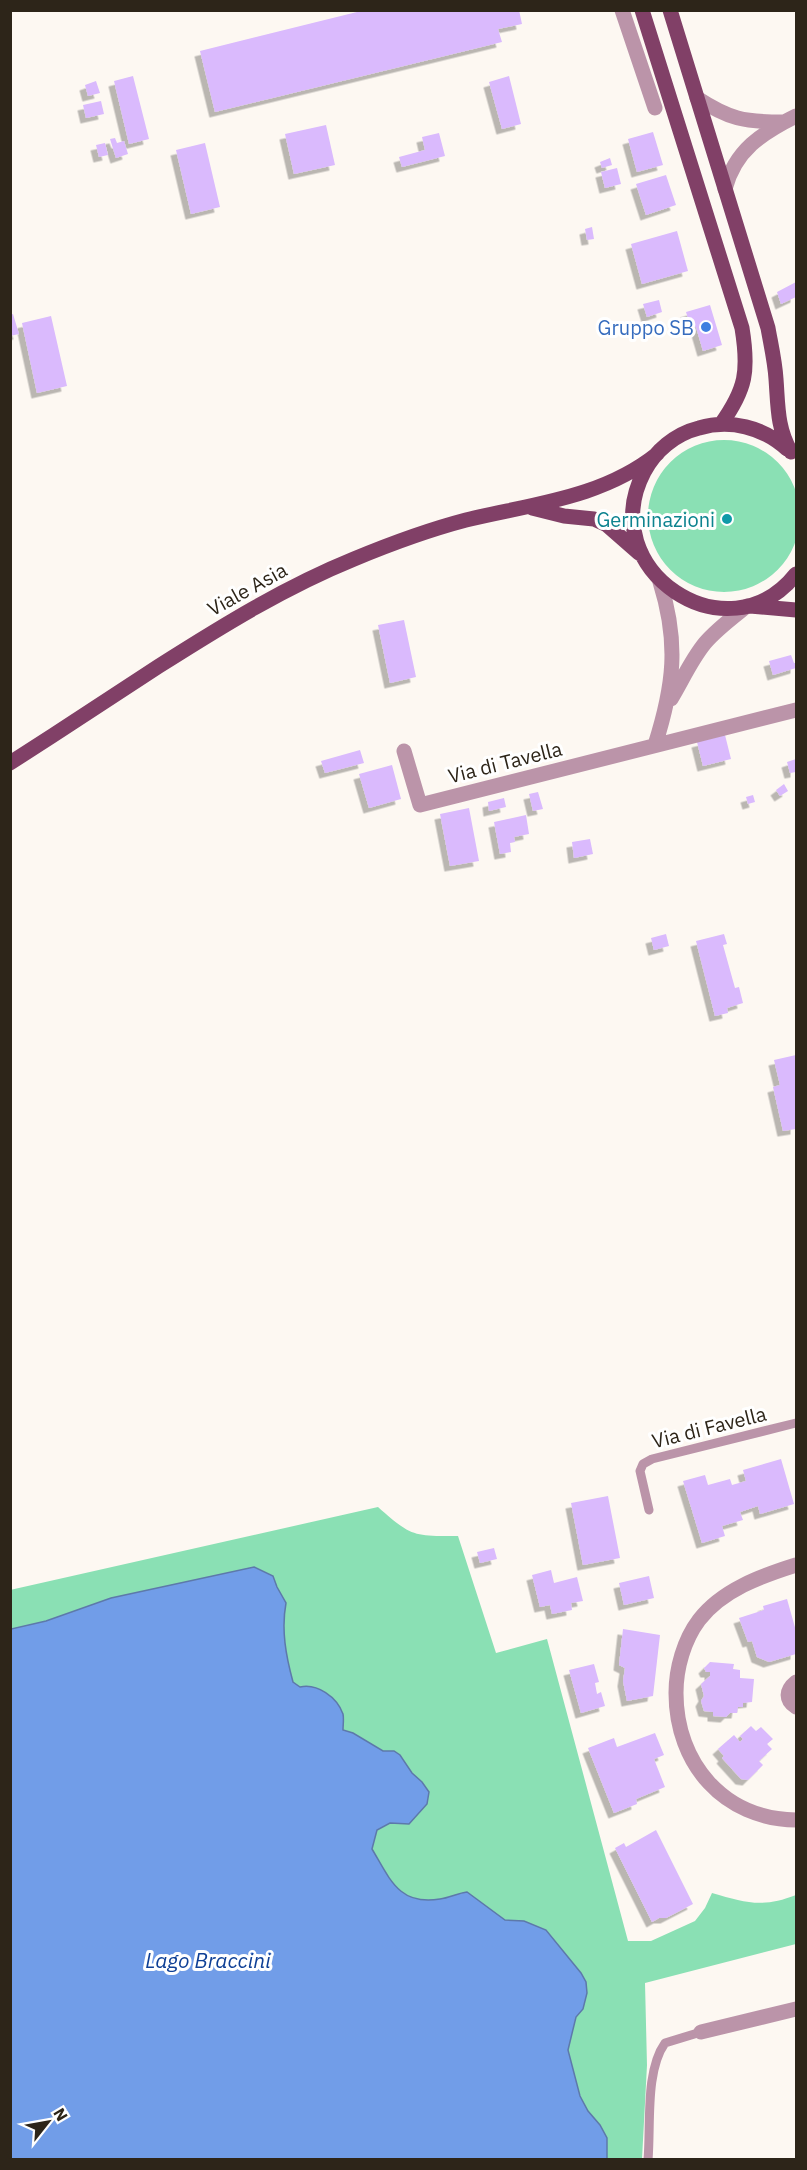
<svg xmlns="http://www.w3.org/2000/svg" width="807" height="2170" viewBox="0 0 807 2170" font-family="'IBM Plex Sans',sans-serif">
	<defs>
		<filter id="shadow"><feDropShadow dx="-5.5" dy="5.5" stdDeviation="0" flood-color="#0004"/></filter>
	</defs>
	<rect width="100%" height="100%" fill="#fdf8f2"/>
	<!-- green -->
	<path fill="#8ae0b4" d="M648 516a76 76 0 1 1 152 0a76 76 0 1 1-152 0Z
		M378,1507c34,30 35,29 80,29l38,117 51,-14 81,302h23l44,-20 10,-13 7,-15c34,10 51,15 84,2v49l-151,39 2,82 -5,94h-631l-1,-569z"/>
	<!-- water -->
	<path fill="#719de8" stroke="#5d79aa" stroke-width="1.5" d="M254,1567l19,9 4,11 9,16c-5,27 0,53 7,79l7,5c17,-4 37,10 43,27 1,5 0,11 0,16l10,3 30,18h11l6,4 12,18 10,9 7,10 -2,12 -18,20 -19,-1 -13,7 -5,19c18,30 27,57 68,50 9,-1 18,-6 27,-7l38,28 19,1 22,9 35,43 5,9 1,11 -4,16 -7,8 -8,33 12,46 8,15 12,14 7,13v21h-596v-530l35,-8 65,-23z"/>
	<!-- building -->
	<path fill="#dabafd" filter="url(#shadow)" d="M365,10h154l3,14 -24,5 4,13 -287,70 -15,-61z
		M133,76l16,63 -20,5 -15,-63z
		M509,76l12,48 -19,5 -13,-47z
		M96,81l4,12 -12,3 -3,-11z
		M101,101l3,13 -18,4 -3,-13z
		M326,125l9,40 -41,9 -9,-40z
		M653,132l10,33 -26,7 -9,-33z
		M439,133l6,23 -43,11 -3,-10 26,-7 -3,-13z
		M115,138l2,5 7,-2 4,13 -12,4 -6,-19z
		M105,143l3,12 -9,2 -3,-12z
		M205,143l15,64 -29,7 -15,-64z
		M610,158l2,7 -10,3 -2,-6z
		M617,168l4,16 -16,4 -4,-16z
		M666,175l10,30 -30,10 -10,-31z
		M592,227l2,12 -7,1 -2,-11z
		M677,231l11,40 -46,13 -11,-40z
		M796,282v15l-15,7 -4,-12z
		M659,300l3,12 -15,5 -4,-13z
		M710,305l12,40 -19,6 -7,-24 -5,1 -5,-16z
		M13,314l6,20 -9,2v-21z
		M51,316l16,70 -30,7 -15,-70z
		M404,620l12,57 -26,6 -12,-58z
		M791,655l3,8h2v5l-23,7 -4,-14z
		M725,735l6,24 -28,7 -6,-24z
		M360,750l4,13 -39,10 -4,-12z
		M796,759v13l-6,1 -3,-11z
		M392,765l9,34 -32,9 -10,-34z
		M784,784l4,7 -8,5 -4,-6z
		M538,792l5,17 -10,2 -4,-17z
		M753,795l2,7 -7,2 -2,-7z
		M504,798l2,9 -17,4 -1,-9z
		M469,808l10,53 -29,5 -10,-52z
		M526,815l3,19 -15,3 1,5 -5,1 1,9 -11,2 -6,-32z
		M590,839l3,15 -19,4 -2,-16z
		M666,934l3,12 -15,4 -3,-12z
		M724,934l3,10 -4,1 12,43 4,-1 4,16 -16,5 1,5 -13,3 -19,-75z
		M796,1055v74l-13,2 -10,-44 7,-2 -6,-25z
		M781,1459l13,45 -34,10 -2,-8 -18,6 3,8 -21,6 3,10 -23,7 -19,-62 22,-6 3,10 22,-6 2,6 14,-4 -3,-11z
		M608,1496l12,62 -37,7 -12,-62z
		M494,1548l3,11 -17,4 -3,-11z
		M551,1570l3,13 23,-6 6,24 -12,2 1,7 -20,4 -2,-9 -10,2 -8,-32z
		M649,1576l5,22 -30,7 -5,-22z
		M787,1599l9,32v23l-27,8 -12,-5 -5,-16 -4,1 -9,-24 25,-8 -1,-4z
		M623,1629l37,6 -7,61 -26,5 -4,-20 2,-13 -6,-3z
		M710,1662l24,2 -1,5 7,1v8l14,1 -2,23 -9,1v4h-5l-1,6h-7l-4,4 -13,-1v-4l-9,-1 -3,-10 3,-5 -3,-12 9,-8v-4h-4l-2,-4z
		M594,1664l5,18 -4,1 2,11 4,-2 4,14 -24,7 -12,-43z
		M751,1726l5,5 5,-4 12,12 -6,5 5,5 -13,12 4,4 -15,15 -7,-1 -19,-21 2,-2 -6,-7 16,-14 6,7 3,-3 -3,-3z
		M655,1733l9,22 -10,4 11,28 -29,12 1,5 -23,9 -26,-65 26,-10 3,9z
		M656,1830l37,74 -27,14h-7l-7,4 -37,-74 9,-5 2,4z"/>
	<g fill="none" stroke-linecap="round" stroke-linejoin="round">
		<!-- service -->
		<path stroke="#bb94a9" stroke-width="9" d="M649,1510l-9,-39 3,-7 9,-5 144,-36
			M648,2160c3,-35 -3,-89 17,-117l36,-11"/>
		<!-- minor -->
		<path stroke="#bb94a9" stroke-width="15" d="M622,10l33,98
			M697,98c32,21 47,24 86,24
			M725,189c10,-39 37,-56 71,-73
			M671,699c11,-18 20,-39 34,-56 12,-14 27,-25 42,-37
			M655,745c19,-60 24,-102 5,-163
			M404,751l16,54 376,-95
			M796,1565c-35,11 -74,25 -97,55 -15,20 -23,48 -23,73 0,71 48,126 120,127
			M796,1682c-10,8 -11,18 0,25
			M701,2032l95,-23"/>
		<!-- primary -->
		<path stroke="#814067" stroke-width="15" d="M642,10l100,318c7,43 4,61 -21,96
			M670,10l98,318c3,17 7,34 8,51 2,26 1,50 15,73
			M787,449c-24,-22 -57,-30 -88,-21 -24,6 -44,23 -55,44 -51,98 84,188 152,102
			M532,508l32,8 30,3 13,6 32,28
			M750,606l46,4
			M10,763c50,-32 100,-65 149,-97 63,-40 126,-79 195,-107 36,-15 74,-29 112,-39 66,-16 136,-22 191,-66"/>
	</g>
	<!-- markers -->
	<circle fill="#3f7fe0" stroke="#fff" stroke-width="2" cx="706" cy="327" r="6"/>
	<circle fill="#0f9aa8" stroke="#fff" stroke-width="2" cx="727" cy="519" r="6"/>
	<g text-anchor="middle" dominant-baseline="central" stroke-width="6" stroke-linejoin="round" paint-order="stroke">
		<!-- shop labels -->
		<g font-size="20" fill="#366cbe" stroke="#fff" text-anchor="end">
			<text x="694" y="327">Gruppo SB</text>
		</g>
		<!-- culture labels -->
		<g font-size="20" fill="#0d838f" stroke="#fff" text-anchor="end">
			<text x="715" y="519">Germinazioni</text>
		</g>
		<!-- street labels -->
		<g font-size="20" fill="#2d2519" stroke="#fff">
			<text transform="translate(247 589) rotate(-29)">Viale Asia</text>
			<text transform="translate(505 762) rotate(-14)">Via di Tavella</text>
			<text transform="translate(709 1427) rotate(-14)">Via di Favella</text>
		</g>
		<!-- water labels -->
		<g font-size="21" font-style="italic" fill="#0f4096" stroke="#fff">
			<text x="208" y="1960">Lago Braccini</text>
		</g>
	</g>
	<!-- border -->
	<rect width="807" height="2170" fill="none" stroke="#2d2519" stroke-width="24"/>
	<!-- north arrow -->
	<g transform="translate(48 2122) rotate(59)" stroke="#ffffff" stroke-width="4.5" paint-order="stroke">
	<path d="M0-4.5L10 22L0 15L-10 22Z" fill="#2d2519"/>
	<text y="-9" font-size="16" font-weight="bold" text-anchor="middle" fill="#2d2519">N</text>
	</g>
</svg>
